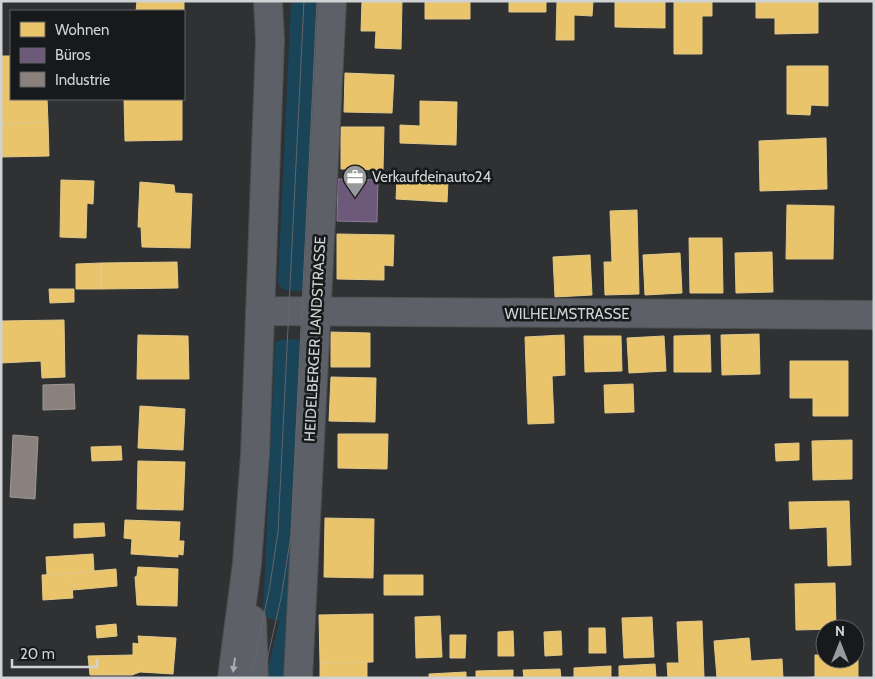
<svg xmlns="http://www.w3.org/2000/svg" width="875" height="679" viewBox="0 0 875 679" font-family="Cabin,sans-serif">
	<rect width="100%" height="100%" fill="#2f3132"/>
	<!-- green -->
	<path fill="#1a4458" d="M291,1h34l-18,291 -22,-2 -5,-3 -2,-5z
		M285,339l20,1 -12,338h-27l13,-57 -16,-4v-5l12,-270z"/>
	<!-- homes -->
	<path fill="#e9c46a" stroke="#e2c88a" d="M137,1h47v11l-48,-1z
		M362,1h40l-1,48 -26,-1 1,-17h-15z
		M425,1h45v18h-45z
		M509,1h37v11h-37z
		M557,1h36l-1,15 -18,-1v25h-18z
		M615,1h50v27l-50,-1z
		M674,1h38v15h-10v38h-28z
		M756,1h62v32l-43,1v-16h-19z
		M1,56h10v33l-10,1z
		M787,66h41v40l-17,-1 -1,10 -23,-1z
		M345,73l49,2 -2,38 -48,-1z
		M11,89v10h36l1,23 -47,2v-34z
		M124,99h58v41l-57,1z
		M420,101l37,1 -1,43 -56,-2v-18l20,1z
		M48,122l1,34 -48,1v-33z
		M341,127h43l-1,43 -42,-1z
		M826,138l1,51 -67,2 -1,-50z
		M397,179l51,2 -1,21 -51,-3z
		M61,180l33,1 -1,23 -6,-1 -1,35 -26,-1z
		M140,182l34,3 1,8 17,1 -2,54 -48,-1 -1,-20h-3z
		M787,205l47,1 -1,53h-47z
		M637,210l2,84 -34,1 -1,-33h8l-2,-51z
		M337,234l57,1 -1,31 -9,-1v15l-47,-1z
		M689,238h33l1,55h-33z
		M772,252l1,40 -37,1 -1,-40z
		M680,253l2,40 -37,2 -2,-40z
		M590,255l2,40 -37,2 -2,-40z
		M177,262l1,26 -77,1v-26z
		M101,263v26h-25v-25z
		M49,289h25v13l-24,1z
		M64,320l1,57 -23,1 -1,-17 -40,2v-42z
		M331,332l39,1v34h-39z
		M759,334l1,40 -38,1 -1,-40z
		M138,335l50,1 1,43h-52z
		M564,335l1,40 -13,1 2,47 -26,1 -3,-87z
		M710,335l1,37h-37v-36z
		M584,336h37l1,35 -37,1z
		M664,336l2,35 -37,2 -2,-35z
		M790,361h58v55h-35v-18h-23z
		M331,377l45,1 -1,44 -46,-1z
		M633,384l1,28 -29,1 -1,-28z
		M140,406l45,3 -2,41 -45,-2z
		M338,434h50l-1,35 -49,-1z
		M852,440v39l-39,1 -1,-39z
		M799,443v17l-23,1 -1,-17z
		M121,446l1,14 -30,1 -1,-14z
		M138,461l47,1 -2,48 -46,-1z
		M849,501l2,64 -23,1 -1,-39 -37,2 -1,-27z
		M325,518l49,1 -1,59 -49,-1z
		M125,520l55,2 -1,19h5l-1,14 -5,-1v3l-47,-3 1,-15 -8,-1z
		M104,523l1,13 -31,2v-14z
		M93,554l1,17 -47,4 -1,-18z
		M138,567l40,2 -1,37 -40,-1 -2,-28 2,-1z
		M116,569l1,17 -44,4 -2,-17z
		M71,573l2,25 -30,2 -1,-25z
		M384,575h39v20h-39z
		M835,583l1,46 -40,1 -1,-46z
		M373,614v48l-53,1 -1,-48z
		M440,616l2,41 -26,1 -1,-41z
		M652,617l2,40 -30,1 -2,-40z
		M702,621l2,57h-36l-1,-15h12l-2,-41z
		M116,624l1,12 -20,2 -1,-12z
		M589,628h16l1,25h-17z
		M513,631l1,25h-16v-24z
		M561,631l1,24 -17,1 -1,-24z
		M450,635h16l-1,23h-15z
		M138,636l38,2 -3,36 -33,-2 -8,3h-42l-2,-19 45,-1v-12l6,1z
		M749,638l2,23 31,-2 1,19h-66l-3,-37z
		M855,654h3v24h-60l17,-1v-22h10v4h30z
		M367,662v16h-47v-15z
		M655,664l1,14h-37v-12z
		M611,666v12h-37v-10z
		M560,669l1,9h-37l-1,-8z
		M513,670v8h-37v-7z
		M466,672v6h-37v-4z"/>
	<!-- offices -->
	<path fill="#6d597a" stroke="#8b7d95" d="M338,179l40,1 -1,42 -40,-1z"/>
	<!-- industry -->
	<path fill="#8a817c" stroke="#9f9996" d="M74,384l1,25 -32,1v-25z
		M13,435l25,2 -3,62 -25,-2z"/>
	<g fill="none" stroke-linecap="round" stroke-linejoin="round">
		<defs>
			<path id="minor" d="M260,311l614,4
				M252,620l2,58
				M232,678l15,-114 8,-109 15,-415 -2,-39
				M298,678l34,-677"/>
		</defs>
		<!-- minor casing -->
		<use href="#minor" stroke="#4d4e4e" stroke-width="30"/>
		<!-- minor -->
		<use href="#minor" stroke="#5d6167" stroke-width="28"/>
		<!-- tram -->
		<path stroke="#646769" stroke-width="1" d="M251,678l19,-93 8,-53 26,-531
			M263,678l18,-80 10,-63 26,-534"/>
	</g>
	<!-- one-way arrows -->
	<defs><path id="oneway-solid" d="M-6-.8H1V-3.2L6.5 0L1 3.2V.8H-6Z" transform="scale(1.25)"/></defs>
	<use fill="#a8aaae" href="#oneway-solid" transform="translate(234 665) rotate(98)"/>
	<!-- icons -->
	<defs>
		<symbol id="office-pin" viewBox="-11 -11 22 30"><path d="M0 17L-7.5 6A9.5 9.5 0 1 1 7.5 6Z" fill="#989a9b" stroke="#17191a"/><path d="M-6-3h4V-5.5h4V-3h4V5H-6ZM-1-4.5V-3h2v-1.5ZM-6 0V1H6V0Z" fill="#fff"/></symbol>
	</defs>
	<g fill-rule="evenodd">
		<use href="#office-pin" x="341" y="163" width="28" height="38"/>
	</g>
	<g text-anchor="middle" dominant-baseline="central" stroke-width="5" stroke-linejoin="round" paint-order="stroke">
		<!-- poi labels -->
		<g font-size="15" fill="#d0d2d4" stroke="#17191a" text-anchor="start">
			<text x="372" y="177">Verkaufdeinauto24</text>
		</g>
		<!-- street labels -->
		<g font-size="15" fill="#d0d2d4" stroke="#17191a">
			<text x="567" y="314">WILHELMSTRASSE</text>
			<text transform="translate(315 339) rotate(-87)">HEIDELBERGER LANDSTRASSE</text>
		</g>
	</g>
	<!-- border -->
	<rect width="875" height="679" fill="none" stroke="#d0d2d4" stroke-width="5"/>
	<!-- legend -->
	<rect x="10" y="10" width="175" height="90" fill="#17191a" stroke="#616364"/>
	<rect x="20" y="22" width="25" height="15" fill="#e9c46a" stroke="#616364"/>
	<text x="55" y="35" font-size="15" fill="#d0d2d4">Wohnen</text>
	<rect x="20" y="48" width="25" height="15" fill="#6d597a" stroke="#616364"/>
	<text x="55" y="60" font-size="15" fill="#d0d2d4">Büros</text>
	<rect x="20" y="72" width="25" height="15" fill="#8a817c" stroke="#616364"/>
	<text x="55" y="85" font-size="15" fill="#d0d2d4">Industrie</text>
	<!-- north arrow -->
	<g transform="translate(840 644)"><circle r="24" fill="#17191a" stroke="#616364"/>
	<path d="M0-4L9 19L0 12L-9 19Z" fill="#989a9b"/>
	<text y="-8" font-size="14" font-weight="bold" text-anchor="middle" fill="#d0d2d4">N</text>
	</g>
	<!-- scale -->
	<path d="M12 659v8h85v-8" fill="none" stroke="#d0d2d4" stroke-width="2.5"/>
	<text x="20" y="659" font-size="15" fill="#d0d2d4" stroke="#17191a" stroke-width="4" paint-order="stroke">20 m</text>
</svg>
